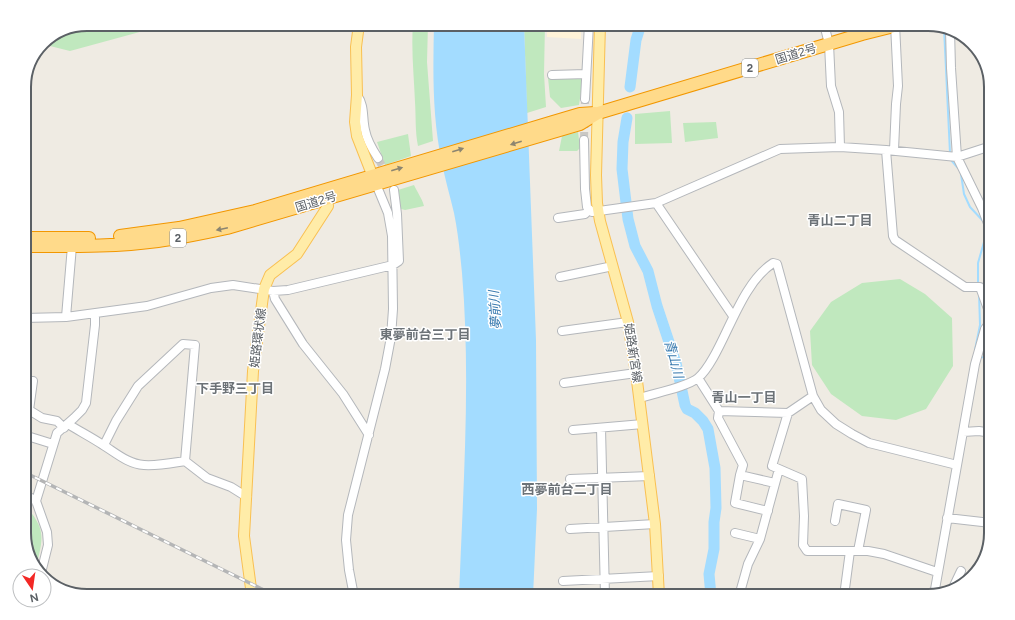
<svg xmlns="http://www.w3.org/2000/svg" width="1015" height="620" viewBox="0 0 1015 620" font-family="Figtree,'Noto Sans JP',sans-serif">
	<rect width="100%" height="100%" fill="#efebe3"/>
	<!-- commercial -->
	<path fill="#fff3d8" d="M547,24h34v15l-34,-2z"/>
	<!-- green -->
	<path fill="#c0e8be" d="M87,24h82l-99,27 -28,-7 1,-2z
		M413,24h15l-1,38 6,79 -15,5c-3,-15 -2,-29 -3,-44 -1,-26 -4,-52 -2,-78z
		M524,24h21l-1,50 2,33 -19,6z
		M548,78h35l-4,27 -18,3 -11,-11z
		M670,111l2,32 -37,1v-30z
		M716,122l2,16 -33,4 -2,-19z
		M578,132l2,16 -3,3h-18l3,-15z
		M408,134l3,22 -26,9 -8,-23z
		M414,185c3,7 8,13 10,21l-19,4 -4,-1 -3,-19z
		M900,279l25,15 27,24 1,48 -27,43 -30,11 -34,-4 -31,-22 -19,-29 -2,-34 21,-29 31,-19z
		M24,504c23,26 19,33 12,64l-3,-3 -9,-28z"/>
	<!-- water -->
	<path fill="#a3dcff" d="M434,24h90l12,316 1,169 -4,87h-74c4,-107 12,-216 3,-323 -2,-20 -4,-41 -8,-60 -4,-17 -9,-34 -12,-50 -10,-46 -9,-93 -8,-139z"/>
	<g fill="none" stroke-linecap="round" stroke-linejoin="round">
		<!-- stream -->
		<path stroke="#a3dcff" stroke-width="2" d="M944,28l6,125
			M951,160l7,8
			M961,174l3,20 6,13 14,15 2,13 -8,28v22
			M975,350l5,-25 -1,-32
			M982,357l9,5"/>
		<!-- river -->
		<path stroke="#a3dcff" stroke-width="11" d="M630,87l6,-47 5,-16
			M627,118l-4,24 -1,27 6,50 7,27 13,25 9,35 19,57 9,42 2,4 8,4 8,8 5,8 7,39 1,40 -2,14v27l-5,25 2,22"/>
		<!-- minor-tunnel -->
		<path stroke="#cac8c4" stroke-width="8" stroke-dasharray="8 4" stroke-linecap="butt" d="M584,140l1,-41
			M378,158l9,17"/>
		<defs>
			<path id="minor" d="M824,24l5,20 2,42 8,26 1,35
				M950,30l1,38 6,89 25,51 7,18 2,13
				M552,75l34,-1
				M357,95c8,11 5,22 8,35 2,11 7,19 13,28
				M585,99l4,-75
				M584,140l1,49 2,18 5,5 64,-9 124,-54 60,-2 46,3 71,7 34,-11
				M886,150l7,86 2,4 70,47h15l11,30
				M894,150l2,-46 2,-18 -3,-62
				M656,203l77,113
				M558,218l27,-4 4,-4
				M560,277l53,-11
				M273,291l2,8 28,45 40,50 26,41
				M66,317l6,-71
				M24,318l42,-1 81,-11 64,-18 22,-3 40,6 15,-1 105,-25 6,-4 -2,-47 -3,-24
				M562,331l66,-9
				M698,378l21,33 69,2 25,-17
				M24,381h9l-4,29 13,8 15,3 7,7
				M564,383l72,-10
				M640,398c15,-5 47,-11 58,-20 6,-5 11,-13 15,-20 17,-29 31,-76 60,-95l4,1 36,132 8,14 15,14 16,10 17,9 88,22
				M719,411l-1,7 25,47 -3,10
				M788,413l-16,53 30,13 2,37 -1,29 4,6h61l16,3 53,18
				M68,424c11,7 23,13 35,21 13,8 25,19 41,20 13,1 28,-2 41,-4l22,17 24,9 16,10
				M601,428l4,168
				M573,430l70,-6
				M963,432l16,-1 12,2
				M24,435l29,9
				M104,445l12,-24 22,-35 45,-42 12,1 -10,116
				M570,479l80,-3
				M24,494l12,7
				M768,511l-33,-8 5,-28 35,8
				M947,518l44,5
				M835,521l3,-17 28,6 -8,41
				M570,529l85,-5
				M735,533l25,6
				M41,573l7,-28 -1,-13 -11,-31 21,-68 17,-15 8,-8 4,-7 9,-78v-11
				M563,581l96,-5
				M952,590l9,-19
				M934,595l41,-231 10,-35 6,-8
				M354,596l-5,-26 -3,-30 2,-25 37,-146 6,-32 2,-28 -1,-73 -4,-23 -12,-29
				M739,596l9,-32 12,-25 19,-70
				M844,596l6,-45"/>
			<path id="major" d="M359,24l-3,23 1,48 -2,27 2,14 18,46
				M600,24l-4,151 1,28 3,18 28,101 8,51 19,151 4,72
				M252,596l-8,-60 9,-165 11,-82 6,-14 27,-21 31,-48 -1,-7"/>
			<path id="highway" d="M120,236l59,-8 76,-17 298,-89 27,-8 15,-1
				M24,238h65
				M24,246c45,0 90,1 134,-5 23,-3 46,-8 69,-13l353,-104 18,-11 264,-79 40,-10"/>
		</defs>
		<!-- minor casing -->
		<use href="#minor" stroke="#b4b7bb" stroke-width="10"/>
		<!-- major casing -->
		<use href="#major" stroke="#f9c052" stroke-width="12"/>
		<!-- highway casing -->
		<use href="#highway" stroke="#f29700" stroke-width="14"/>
		<!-- minor -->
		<use href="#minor" stroke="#fff" stroke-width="8"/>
		<!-- major -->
		<use href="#major" stroke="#ffeca8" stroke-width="10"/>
		<!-- highway -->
		<use href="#highway" stroke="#ffda8a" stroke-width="12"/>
		<defs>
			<path id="rail" d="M24,472l252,124"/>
		</defs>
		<!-- rail casing -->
		<use href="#rail" stroke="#b4b5b6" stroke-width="3.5"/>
		<!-- rail -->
		<use href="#rail" stroke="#fff" stroke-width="2" stroke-dasharray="6" stroke-linecap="butt"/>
	</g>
	<!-- one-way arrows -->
	<defs><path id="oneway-solid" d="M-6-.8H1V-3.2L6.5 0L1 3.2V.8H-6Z"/></defs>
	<g fill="#8c8570">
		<use href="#oneway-solid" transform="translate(516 143) rotate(163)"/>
		<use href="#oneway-solid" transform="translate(458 150) rotate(-17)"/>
		<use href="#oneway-solid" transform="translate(397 169) rotate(-16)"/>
		<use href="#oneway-solid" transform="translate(222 229) rotate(168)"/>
	</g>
	<g text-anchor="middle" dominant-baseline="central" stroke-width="3" stroke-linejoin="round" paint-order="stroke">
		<!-- shield labels -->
		<g fill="#fff" stroke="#8c9093" stroke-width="1">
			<rect x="742" y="59" width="16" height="18" rx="3"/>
			<rect x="170" y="229" width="16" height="18" rx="3"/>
		</g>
		<g font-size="11" font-weight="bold" fill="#5b6065">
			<text x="750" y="68">2</text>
			<text x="178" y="238">2</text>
		</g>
		<!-- street labels -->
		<g font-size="12" fill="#5b6065" stroke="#fff">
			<text transform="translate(796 54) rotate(-17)">国道2号</text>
			<text transform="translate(316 202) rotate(-17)">国道2号</text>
			<text transform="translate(258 338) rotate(-83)">姫路環状線</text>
			<text transform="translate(633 353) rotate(81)">姫路新宮線</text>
		</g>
		<!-- neighbourhood labels -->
		<g font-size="13" font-weight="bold" fill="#6c7277" stroke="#fff">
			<text x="840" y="220">青山二丁目</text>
			<text x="425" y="334">東夢前台三丁目</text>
			<text x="235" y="388">下手野三丁目</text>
			<text x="744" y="397">青山一丁目</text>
			<text x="567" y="489">西夢前台二丁目</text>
		</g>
		<!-- water labels -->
		<g font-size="13" font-style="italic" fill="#3779ae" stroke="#fff">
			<text transform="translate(495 310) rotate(-94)">夢前川</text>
			<text transform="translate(674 359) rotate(75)">青山川</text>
		</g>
	</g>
	<!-- crop -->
	<path d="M0 0H1015V620H0ZM87 31H928A56 56 0 0 1 984 87V533A56 56 0 0 1 928 589H87A56 56 0 0 1 31 533V87A56 56 0 0 1 87 31Z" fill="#fff" fill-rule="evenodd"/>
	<path fill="none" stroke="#5b6065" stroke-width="2" d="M87 31H928A56 56 0 0 1 984 87V533A56 56 0 0 1 928 589H87A56 56 0 0 1 31 533V87A56 56 0 0 1 87 31Z"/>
	<!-- north arrow -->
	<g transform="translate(32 588) rotate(167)"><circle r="19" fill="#ffffff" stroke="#bdbfc1"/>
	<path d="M0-3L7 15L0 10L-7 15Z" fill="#f32825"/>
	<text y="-6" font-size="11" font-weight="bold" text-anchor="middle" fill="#5b6065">N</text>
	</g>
</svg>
